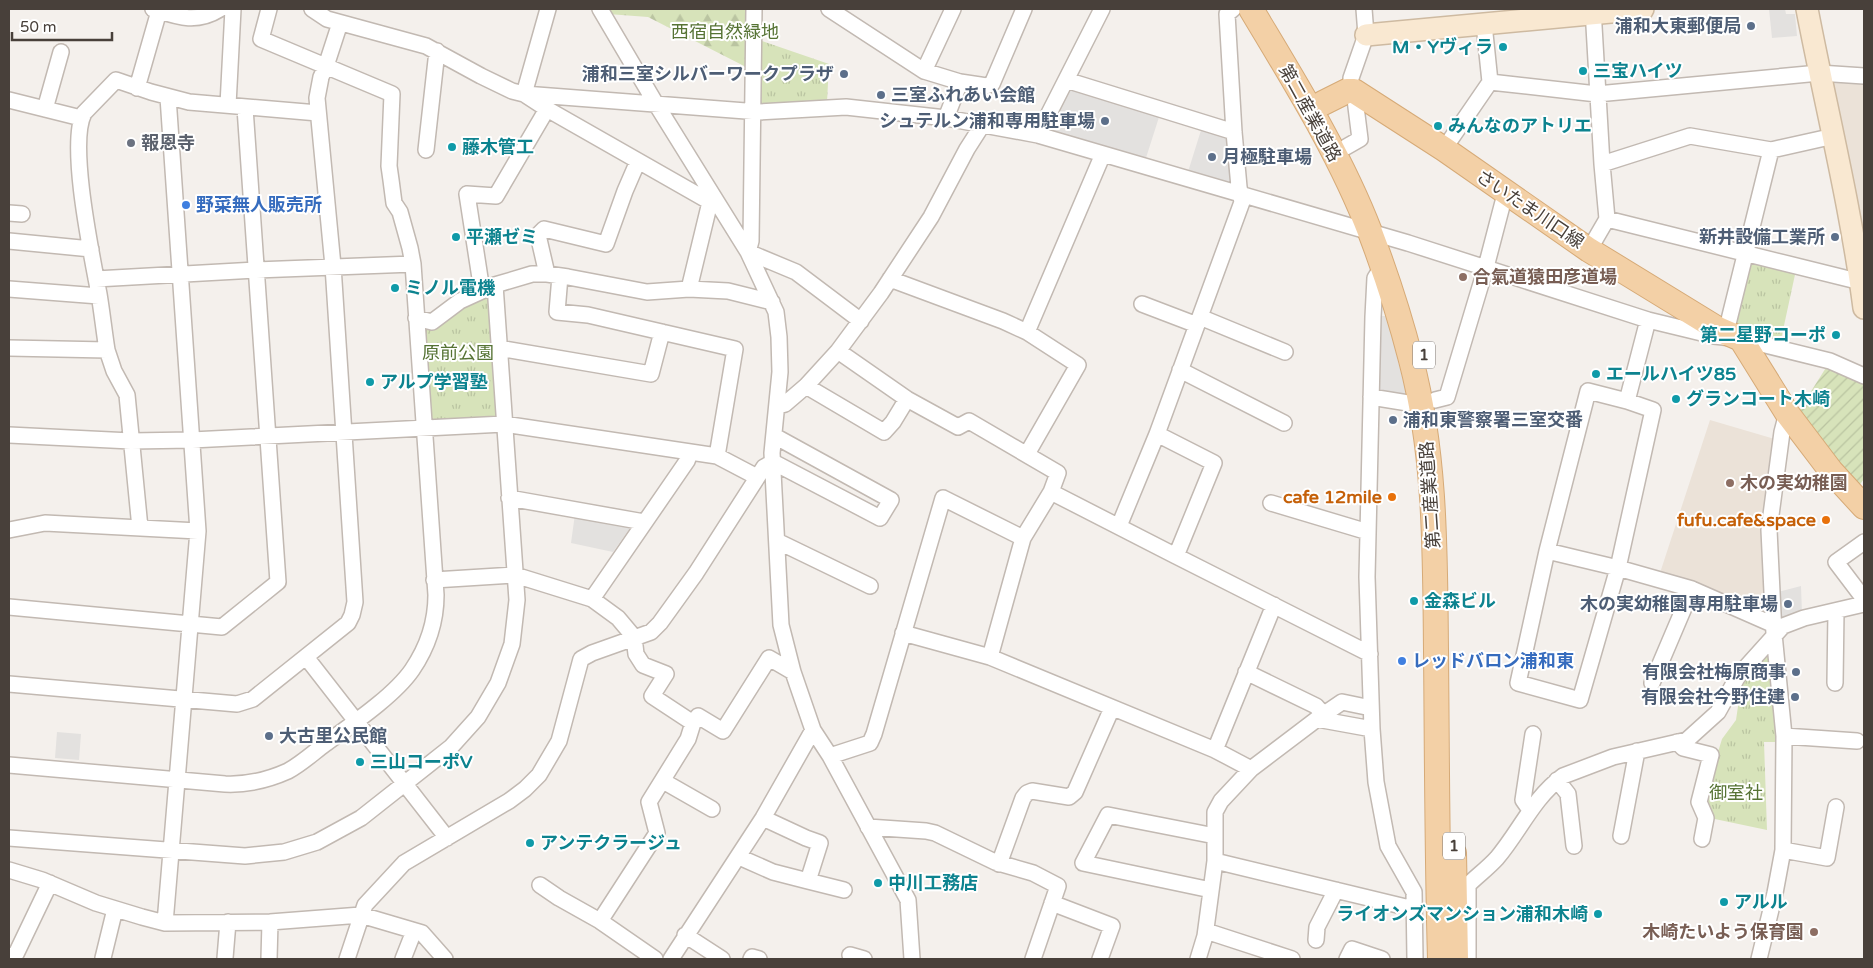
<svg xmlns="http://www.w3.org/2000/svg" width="1873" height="968" viewBox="0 0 1873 968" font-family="'Varela Round','Noto Sans JP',sans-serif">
	<defs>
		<pattern id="forest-firs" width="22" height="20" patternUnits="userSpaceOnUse" patternTransform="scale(1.25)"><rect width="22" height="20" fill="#d7e3ba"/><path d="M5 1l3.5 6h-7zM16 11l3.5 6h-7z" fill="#bac4a1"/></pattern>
		<pattern id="park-tufts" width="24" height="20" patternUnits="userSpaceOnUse" patternTransform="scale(1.25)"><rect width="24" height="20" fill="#d7e3ba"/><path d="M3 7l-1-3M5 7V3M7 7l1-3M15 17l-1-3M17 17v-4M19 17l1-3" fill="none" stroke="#bac4a1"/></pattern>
		<pattern id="garden-furrows" width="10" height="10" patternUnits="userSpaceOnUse" patternTransform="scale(1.25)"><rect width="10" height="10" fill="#d7e3ba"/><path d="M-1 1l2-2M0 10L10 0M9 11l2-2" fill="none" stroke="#bac4a1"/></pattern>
	</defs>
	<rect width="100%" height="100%" fill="#f4f0ec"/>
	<!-- education -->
	<path fill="#ebe2d8" d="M1827,81l37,3v173z
		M1710,420l68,20 -11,168 -8,6 -99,-41z"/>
	<!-- forest -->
	<path fill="url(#forest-firs)" d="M605,9h145l-2,59 -100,-51 -40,-3z"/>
	<!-- park -->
	<path fill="url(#park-tufts)" d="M759,40l70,24 -2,38 -67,4z
		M1746,257l50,13 -16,74 -47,-16z
		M489,292l10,127 -69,5 -11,-101z
		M1772,641l9,101h-17l3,88 -57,-12 -8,-14 20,-65 14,-19 6,-41z"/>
	<!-- garden -->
	<path fill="url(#garden-furrows)" d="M1827,366l37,18v95l-9,12 -60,-74z"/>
	<!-- parking -->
	<path fill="#e3e1df" d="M1769,9h16l1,5h9l2,22 -25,2z
		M1072,87l88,27 -15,47 -94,-27 -3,-5 19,-39z
		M1202,127l25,7 6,50 -3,3 -43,-12z
		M1381,316h6l20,81 -25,-4 -4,-4z
		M575,514l53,10 2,4 -17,24 -42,-9z
		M1801,586l1,28 -22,9 -6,-30z
		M57,732l24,2 -2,26 -24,-2z"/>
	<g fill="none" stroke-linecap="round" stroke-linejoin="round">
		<defs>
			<path id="street" d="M153,9c25,8 43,15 67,0
				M312,9l15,10 99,27 55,30 31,15 12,3 23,15 172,98
				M548,9l-24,85 235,18 87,-5 100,11 92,17 370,108 240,77 66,16 27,3 89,22 34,15
				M600,9l56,95 92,148 48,20 65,49
				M754,9l-3,232 -3,11 28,60 3,25 1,35 -8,81 9,172 12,47 20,58 17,26 78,144 4,59
				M829,9l95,62 36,11 20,3 6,1 6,-2 32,-75
				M1484,24l6,58
				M924,71l29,-62
				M1066,80l168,52
				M137,88l22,-77
				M1351,90v-12l15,-43 -2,-26
				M9,100l72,18
				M228,105l5,-96
				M45,109l16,-57
				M946,118l14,-36
				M1038,135l64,-126
				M1346,147l14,-8 -6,-48
				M1444,149l46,-67 107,12 222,-21 45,3
				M426,150l11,-99
				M1602,164l88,-28 81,14 63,-14
				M9,213l13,1
				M1607,219l254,63
				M9,241l82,8
				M1589,250l18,-31 -5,-55 -9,-155
				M1382,267l-7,11 -2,39 -6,260 5,152 4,53 12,64 26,46 1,67
				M547,274l-9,-39 6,-6 62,15 19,-53 13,-30
				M560,276l-3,36 31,3 147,34 -18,107
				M96,279l160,-9 157,-6
				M890,279l113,42 24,11 51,33 -51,89
				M9,289l90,7
				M689,289l21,-87
				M482,291l-15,-97 29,2 51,-87
				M1142,304l55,21
				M1200,317l85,35
				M416,318l16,4 28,-21 35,-16 37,-11h15l21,3 79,15 42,-3 39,2 44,11
				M1027,332l76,-178
				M1726,332l45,-182
				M9,348l98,2 7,21 13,24 13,133
				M499,348l152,26 11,-42
				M107,350c-3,-19 -5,-38 -8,-56 -7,-38 -31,-150 -15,-181l32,-33 35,12 38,10 129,11
				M838,351l69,48 51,28 11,-6 89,52 -7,19 -28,46 -33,119
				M1180,370l104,53
				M806,386l78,46 9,-10 14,-23
				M1371,397l37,6h12
				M1435,400l12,-3 39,-130 18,-69 2,-4
				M1627,401l26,9 -35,158 -38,132 -62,-17 29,-132 41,-160 39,10 21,-81
				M778,406l7,-2 21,-18 32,-35 43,-58 50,-76 36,-68 16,-25
				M1157,434l57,29 -38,93 194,98
				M9,435l122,6 61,-1 312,-16 213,32 40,21
				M1051,492l125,64
				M509,498l135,24
				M1271,503l97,29
				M1119,526l38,-92 85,-232 -3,-15 -5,-55 -7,-118 6,-5
				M9,530l36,-7 153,8
				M777,541l93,45
				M1864,542l-28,20 28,37
				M1547,551l71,17 74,21 82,36
				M434,580l81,-5 77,24 26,19 16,19 2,17 7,11 23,9 -14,22 41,27 -5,16 -39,63 8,31 -57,88
				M592,599l95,-138 3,-8
				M9,607l213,20 56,-45 -33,-474
				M903,633l87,24 225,93 36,19
				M306,657l141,181
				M1246,672l70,34 7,8
				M1652,683l40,-94
				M1835,683l1,-72
				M9,684l228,20 16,-5 95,-76 4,-8 3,-13 -22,-336 -16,-168 4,-21 5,-11 14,-43
				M1317,719l25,-17 29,6
				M693,723l5,-7 25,15 46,-73 24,14
				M1784,736l73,5
				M1677,742l6,6 28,7 -12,47 7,16 -4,21
				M1215,750l59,-145
				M830,756l40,-13 4,-9 69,-236 80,40
				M9,765l216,19c22,1 43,-4 63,-13 13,-7 25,-18 37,-27 26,-19 69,-48 87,-74 15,-22 24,-48 24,-75l-23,-331 -3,-16 -10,-36 -6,-9 -3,-23 -2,-14 3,-72 -131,-55 8,-30
				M1557,780l11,14 6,52
				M663,781l49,28
				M1530,810l-7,-10 10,-66
				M868,827l58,4 9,2 60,29 38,11 25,13 -25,73
				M1621,836l16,-85
				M9,838l236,18 39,-4 33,-10 44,-24 90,-71 27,-30 20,-34 14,-39 5,-44 -22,-315
				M1783,850l44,8 9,-51
				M739,857l34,15 35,9 12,-38 -14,-5 -43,-20
				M1215,861l199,48
				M999,864l24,-66 4,-5 5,-2 37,6 6,-5 37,-84
				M9,870l33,10 54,23 46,14 23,6 105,-1 91,-7 61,18 23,26
				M808,881l36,9
				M540,885l19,13 41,23 55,38
				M1211,890l-128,-27 25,-48 107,21
				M1052,903l60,23 -12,33
				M165,923l33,-392 -30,-434
				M1206,931l86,28
				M685,935l37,24
				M1316,940l1,-13 19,-37
				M850,955l14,4
				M9,956l7,-2 34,-71
				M103,958l12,-49
				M225,958l3,-36
				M269,959l1,-37
				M347,959l18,-54 39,-42 105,-62 16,-12 14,-14 20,-34 22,-82 11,-6 59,-21 9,-9 36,-50 68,-106 9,-5 107,56 11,-18 -111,-61 -6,-1
				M403,959l11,-28
				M671,959l92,-141 50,-88
				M751,959l1,-2 7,2
				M1198,959l7,-23 10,-75v-49l6,-11 30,-32 66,-50 55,10
				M1347,959l5,-10 30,10
				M1468,959v-74c9,-9 20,-17 29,-27 23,-27 36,-60 66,-82l50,-19 74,-17 31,-28 20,-36 45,-50 21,-8 60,-14
				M1759,959l16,-66 8,-43 1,-114 -10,-102 -5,-104 13,-98 5,-19"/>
			<path id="secondary" d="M1807,9c19,99 44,198 57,299
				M1366,35l277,-26"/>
			<path id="primary" d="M1251,9c43,72 89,145 119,223 16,42 30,85 41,128 25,95 24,194 25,291 1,103 1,206 4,308
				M1323,103l24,-12h7l90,58 145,101 129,79 23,10 46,74 44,58 33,36
				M1454,853l2,106"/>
		</defs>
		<!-- street casing -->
		<use href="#street" stroke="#c2b9b2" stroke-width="18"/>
		<!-- secondary casing -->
		<use href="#secondary" stroke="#cebaa1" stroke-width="24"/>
		<!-- primary casing -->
		<use href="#primary" stroke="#d6aa77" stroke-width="26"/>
		<!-- street -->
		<use href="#street" stroke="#fff" stroke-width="15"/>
		<!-- secondary -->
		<use href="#secondary" stroke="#f9e8d1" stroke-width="21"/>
		<!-- primary -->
		<use href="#primary" stroke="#f3d0a6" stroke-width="24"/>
	</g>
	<!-- markers -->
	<g fill="#5c6f8a" stroke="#fff" stroke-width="2">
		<circle cx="1751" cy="26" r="5"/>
		<circle cx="844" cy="74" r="5"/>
		<circle cx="881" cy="95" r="5"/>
		<circle cx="1105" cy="121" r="5"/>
		<circle cx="1212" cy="157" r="5"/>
		<circle cx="1835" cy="237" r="5"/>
		<circle cx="1393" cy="420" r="5"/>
		<circle cx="1788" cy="604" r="5"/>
		<circle cx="1796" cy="672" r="5"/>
		<circle cx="1795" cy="697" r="5"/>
		<circle cx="269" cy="736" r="5"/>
	</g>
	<g fill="#0f9aa8" stroke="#fff" stroke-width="2">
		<circle cx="1503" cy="47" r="5"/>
		<circle cx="1583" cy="71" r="5"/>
		<circle cx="1438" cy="126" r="5"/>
		<circle cx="452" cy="147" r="5"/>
		<circle cx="456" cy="237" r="5"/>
		<circle cx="395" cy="288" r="5"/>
		<circle cx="1836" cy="335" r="5"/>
		<circle cx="1596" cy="374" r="5"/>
		<circle cx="370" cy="382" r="5"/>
		<circle cx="1676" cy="399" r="5"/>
		<circle cx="1414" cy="601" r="5"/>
		<circle cx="360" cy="762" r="5"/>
		<circle cx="530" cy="843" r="5"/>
		<circle cx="878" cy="883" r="5"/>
		<circle cx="1724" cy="902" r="5"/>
		<circle cx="1598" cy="914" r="5"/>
	</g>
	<circle fill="#6b7280" stroke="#fff" stroke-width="2" cx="131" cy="143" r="5"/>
	<g fill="#3f7fe0" stroke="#fff" stroke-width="2">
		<circle cx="186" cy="205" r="5"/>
		<circle cx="1402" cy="661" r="5"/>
	</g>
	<g fill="#8d6e63" stroke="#fff" stroke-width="2">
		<circle cx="1463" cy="277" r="5"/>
		<circle cx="1730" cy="483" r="5"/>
		<circle cx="1814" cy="932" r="5"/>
	</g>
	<g fill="#e8710a" stroke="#fff" stroke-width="2">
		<circle cx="1392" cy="497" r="5"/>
		<circle cx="1826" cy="520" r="5"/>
	</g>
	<g text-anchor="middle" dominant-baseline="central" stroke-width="4" stroke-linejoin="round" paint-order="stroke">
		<!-- shield labels -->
		<g fill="#fff" stroke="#7f7975" stroke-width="1">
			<rect x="1413" y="341.5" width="22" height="27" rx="4"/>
			<rect x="1443" y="832.5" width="22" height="27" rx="4"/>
		</g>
		<g font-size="16" font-weight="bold" fill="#48403a">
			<text x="1424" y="355">1</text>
			<text x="1454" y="846">1</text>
		</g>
		<!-- service labels -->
		<g font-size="18" font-weight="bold" fill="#4e5e75" stroke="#fff" text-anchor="end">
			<text x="1741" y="26">浦和大東郵便局</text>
			<text x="834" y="74">浦和三室シルバーワークプラザ</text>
			<text x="891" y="95" text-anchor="start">三室ふれあい会館</text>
			<text x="1095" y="121">シュテルン浦和専用駐車場</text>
			<text x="1222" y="157" text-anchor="start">月極駐車場</text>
			<text x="1825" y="237">新井設備工業所</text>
			<text x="1403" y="420" text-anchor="start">浦和東警察署三室交番</text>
			<text x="1778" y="604">木の実幼稚園専用駐車場</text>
			<text x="1786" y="672">有限会社梅原商事</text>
			<text x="1785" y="697">有限会社今野住建</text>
			<text x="279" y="736" text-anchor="start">大古里公民館</text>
		</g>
		<!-- park labels -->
		<g font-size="18" fill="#567334" stroke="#fff">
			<text x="725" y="32">西宿自然緑地</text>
			<text x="458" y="353">原前公園</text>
			<text x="1736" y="793">御室社</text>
		</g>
		<!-- culture labels -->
		<g font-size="18" font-weight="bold" fill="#0d838f" stroke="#fff" text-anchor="start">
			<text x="1493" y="47" text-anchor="end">M・Yヴィラ</text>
			<text x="1593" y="71">三宝ハイツ</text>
			<text x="1448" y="126">みんなのアトリエ</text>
			<text x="462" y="147">藤木管工</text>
			<text x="466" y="237">平瀬ゼミ</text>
			<text x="405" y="288">ミノル電機</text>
			<text x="1826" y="335" text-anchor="end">第二星野コーポ</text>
			<text x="1606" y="374">エールハイツ85</text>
			<text x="380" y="382">アルプ学習塾</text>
			<text x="1686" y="399">グランコート木崎</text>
			<text x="1424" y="601">金森ビル</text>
			<text x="370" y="762">三山コーポV</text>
			<text x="540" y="843">アンテクラージュ</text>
			<text x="888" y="883">中川工務店</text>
			<text x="1734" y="902">アルル</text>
			<text x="1588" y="914" text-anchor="end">ライオンズマンション浦和木崎</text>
		</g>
		<!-- street labels -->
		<g font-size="18" fill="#48403a" stroke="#fff">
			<text transform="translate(1310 113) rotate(61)">第二産業道路</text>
			<text transform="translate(1530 209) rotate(34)">さいたま川口線</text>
			<text transform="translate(1430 495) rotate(-94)">第二産業道路</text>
		</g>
		<!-- worship labels -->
		<g font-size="18" font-weight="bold" fill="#5b616d" stroke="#fff" text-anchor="start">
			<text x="141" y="143">報恩寺</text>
		</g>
		<!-- shop labels -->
		<g font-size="18" font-weight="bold" fill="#366cbe" stroke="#fff" text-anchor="start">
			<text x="196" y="205">野菜無人販売所</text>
			<text x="1412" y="661">レッドバロン浦和東</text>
		</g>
		<!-- education labels -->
		<g font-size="18" font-weight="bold" fill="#785e54" stroke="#fff" text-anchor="start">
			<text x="1473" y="277">合氣道猿田彦道場</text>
			<text x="1740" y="483">木の実幼稚園</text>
			<text x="1804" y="932" text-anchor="end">木崎たいよう保育園</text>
		</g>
		<!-- food labels -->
		<g font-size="18" font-weight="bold" fill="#c56008" stroke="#fff" text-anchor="end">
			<text x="1382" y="497">cafe 12mile</text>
			<text x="1816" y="520">fufu.cafe&amp;space</text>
		</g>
	</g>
	<!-- border -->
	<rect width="1873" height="968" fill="none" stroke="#48403a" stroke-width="20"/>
	<!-- scale -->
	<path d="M12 32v8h100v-8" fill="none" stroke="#48403a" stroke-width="2.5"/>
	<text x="20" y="32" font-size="15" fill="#48403a" stroke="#ffffff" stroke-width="4" paint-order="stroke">50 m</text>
</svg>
